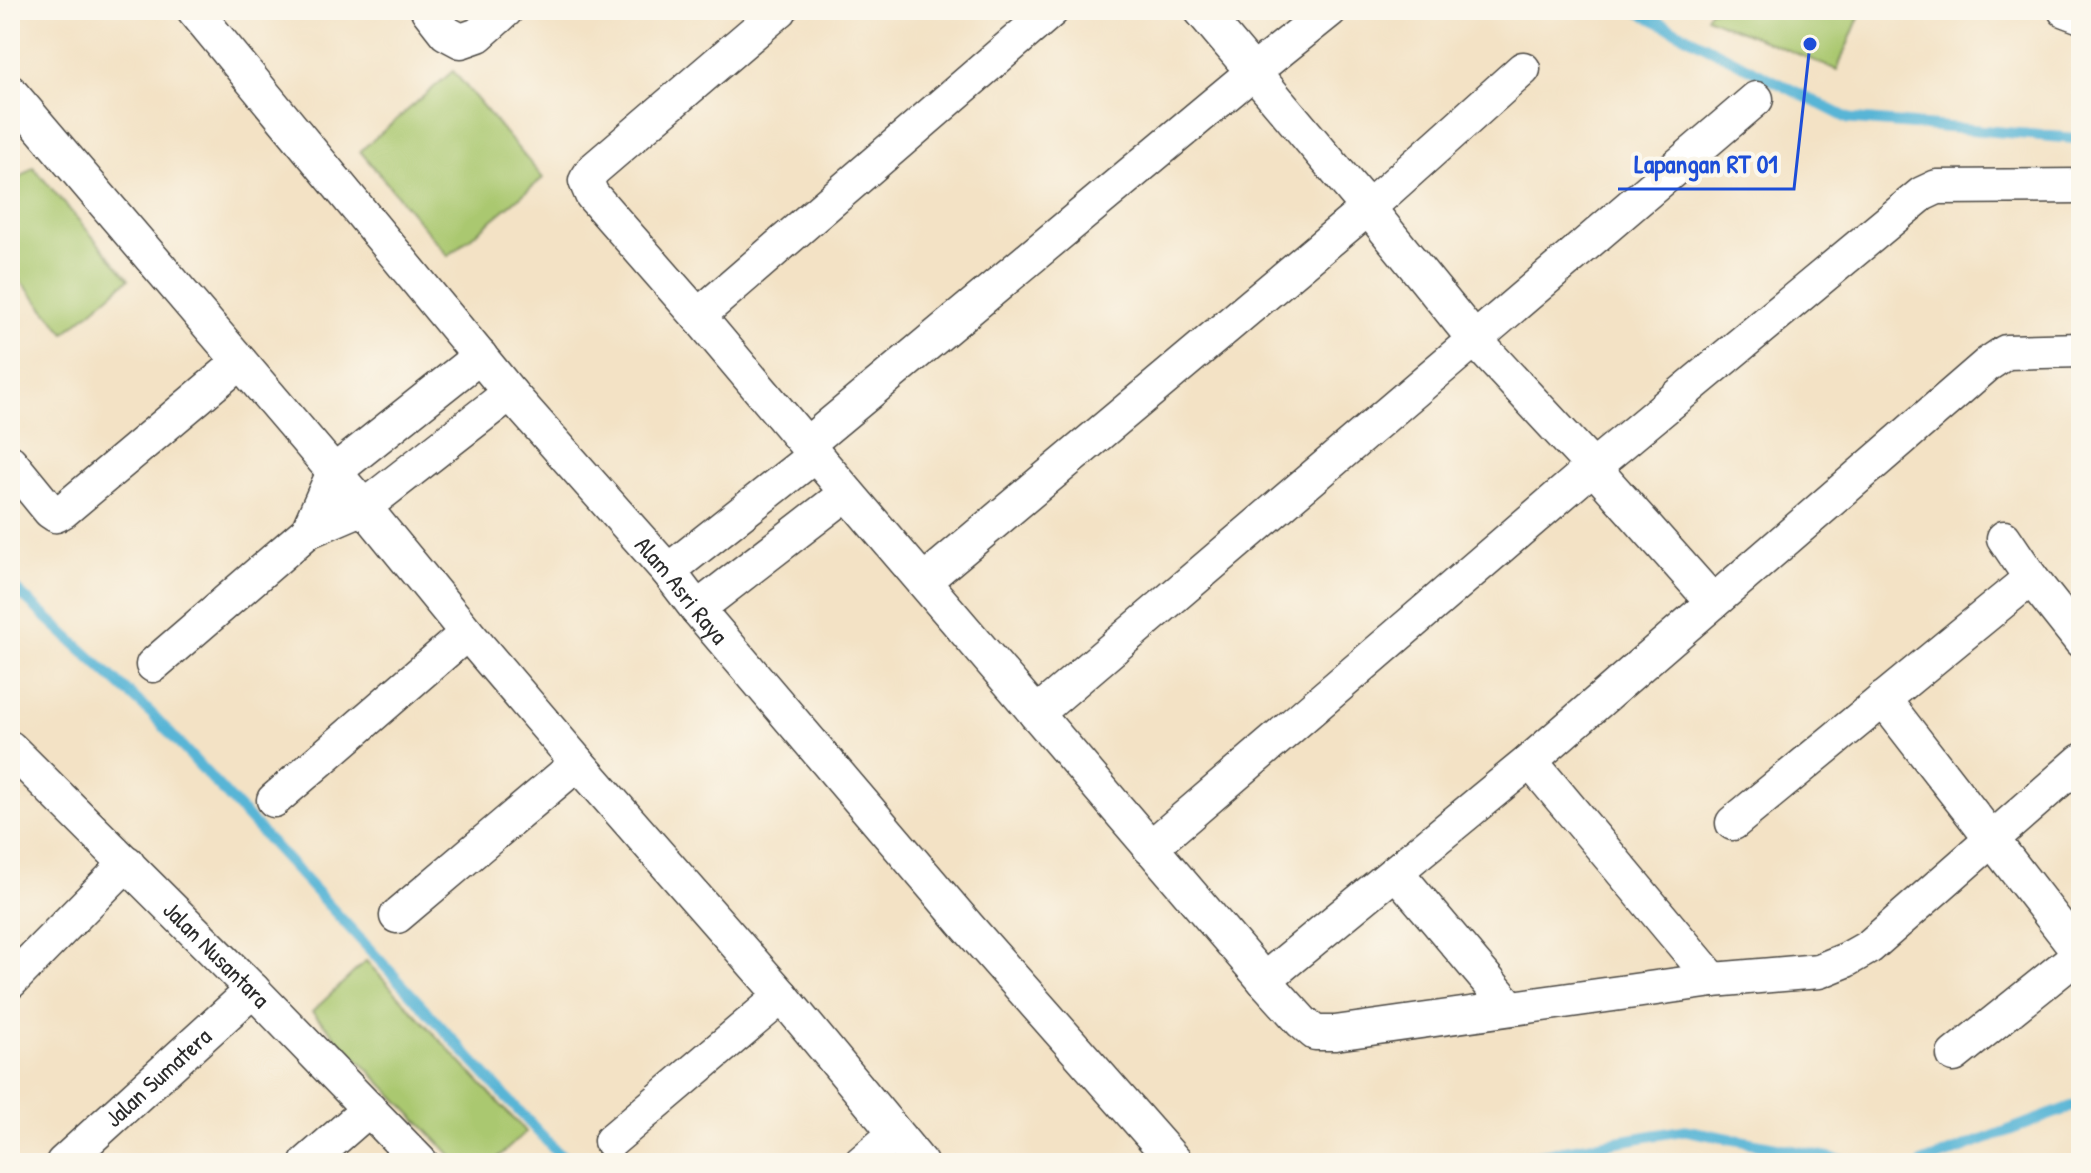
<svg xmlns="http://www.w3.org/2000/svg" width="2091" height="1173" viewBox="0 0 2091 1173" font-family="'Patrick Hand',sans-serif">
	<rect width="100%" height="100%" fill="#fbf7ec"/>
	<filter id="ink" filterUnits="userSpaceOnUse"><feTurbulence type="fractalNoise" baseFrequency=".0125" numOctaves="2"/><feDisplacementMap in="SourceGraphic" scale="16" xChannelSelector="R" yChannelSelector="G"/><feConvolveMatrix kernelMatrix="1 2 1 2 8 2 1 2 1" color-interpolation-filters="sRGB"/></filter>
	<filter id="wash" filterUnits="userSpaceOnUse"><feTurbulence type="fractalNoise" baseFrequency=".006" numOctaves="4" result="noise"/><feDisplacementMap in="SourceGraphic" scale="32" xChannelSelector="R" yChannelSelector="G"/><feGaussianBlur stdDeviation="1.8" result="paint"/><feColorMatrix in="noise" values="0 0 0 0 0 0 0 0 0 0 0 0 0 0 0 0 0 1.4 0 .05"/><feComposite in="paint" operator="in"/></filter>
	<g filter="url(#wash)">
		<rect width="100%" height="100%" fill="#f3e2c5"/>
		<!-- park -->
		<path fill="#aac86f" stroke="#6a7a4d" stroke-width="2" d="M1709,10h153l-25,60 -131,-53z
			M453,71l90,107 -95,78 -88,-105z
			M33,167l96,112 -64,54 -55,-64v-82z
			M366,961l160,171 -34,31h-33l-147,-151z"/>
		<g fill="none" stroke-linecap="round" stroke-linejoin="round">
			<!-- stream -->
			<path stroke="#58b5d6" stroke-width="11" d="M1635,10l214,109 232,20
				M10,584l142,130 404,437 16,12
				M1490,1163l195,-33 172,33
				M1923,1163l158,-60"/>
		</g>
	</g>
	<g filter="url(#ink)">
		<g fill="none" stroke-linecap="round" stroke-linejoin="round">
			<defs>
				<g id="minor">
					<path id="s1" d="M194,10l316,383 158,178 29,38 270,317 209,237"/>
					<path d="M428,10l18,23 15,8 17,-6 28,-25"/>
					<path d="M780,10l-187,160 -7,11 6,14 106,121 117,139 449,525 38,42 13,11h20l378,-53 106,-9 27,-11 23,-13 212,-186"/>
					<path d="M1201,10l167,198 107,132 118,127 120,135"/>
					<path d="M2065,10l16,6"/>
					<path d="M10,92l354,415 103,126 111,130 204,233 138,167"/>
					<path d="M698,316l354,-306"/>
					<path d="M806,445l447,-373 77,-62"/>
					<path d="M10,462l40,49 6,4 7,-4 177,-149"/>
					<path d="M308,531l26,-59 146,-116"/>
					<path d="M2004,538l27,40 50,63"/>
					<path d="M668,571l147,-116"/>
					<path d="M924,581l444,-373 155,-139"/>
					<path d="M697,609l150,-116"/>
					<path d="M153,665l155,-134 56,-24 146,-114"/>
					<path d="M1883,699l197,254"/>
					<path d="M1036,714l720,-615"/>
					<path id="s2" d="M10,748l243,242 168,173"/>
					<path d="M1530,761l183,219"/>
					<path d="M274,800l193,-167"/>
					<path d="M1733,823l298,-245"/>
					<path d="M1150,848l443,-381 329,-273 15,-7 144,-1"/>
					<path d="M1396,872l114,135"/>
					<path d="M397,916l181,-153"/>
					<path d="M1264,980l266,-219 458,-397 18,-12 75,-2"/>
					<path d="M10,982l117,-119"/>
					<path d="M1954,1055l127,-102"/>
					<path d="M611,1141l171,-145"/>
					<path id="s3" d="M63,1163l190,-173"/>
					<path d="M307,1163l62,-54"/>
					<path d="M861,1163l34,-29"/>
				</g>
			</defs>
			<!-- minor casing -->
			<use href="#minor" stroke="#494642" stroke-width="37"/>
			<!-- minor -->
			<use href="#minor" stroke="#fff" stroke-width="34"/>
		</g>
	</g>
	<g text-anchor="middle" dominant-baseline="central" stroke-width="8" stroke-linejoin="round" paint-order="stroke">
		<!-- street labels -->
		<g font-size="24" fill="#2b2b2b" stroke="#fbf7ec">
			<text stroke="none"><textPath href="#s1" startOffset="758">Alam Asri Raya</textPath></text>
			<text stroke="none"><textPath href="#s2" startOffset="292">Jalan Nusantara</textPath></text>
			<text stroke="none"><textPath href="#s3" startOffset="128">Jalan Sumatera</textPath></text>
		</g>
	</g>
	<!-- callouts -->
	<path fill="none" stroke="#1d4ed8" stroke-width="3" d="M1810 44L1794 189H1618"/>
	<circle fill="#1d4ed8" stroke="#fbf7ec" stroke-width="3" cx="1810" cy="44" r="8"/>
	<g font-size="26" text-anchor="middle" font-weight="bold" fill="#1d4ed8" stroke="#fbf7ec" stroke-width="8" stroke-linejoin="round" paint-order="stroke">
		<text x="1706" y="173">Lapangan RT 01</text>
	</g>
	<!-- margin -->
	<rect width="2091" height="1173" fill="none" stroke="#fbf7ec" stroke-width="40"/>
</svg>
